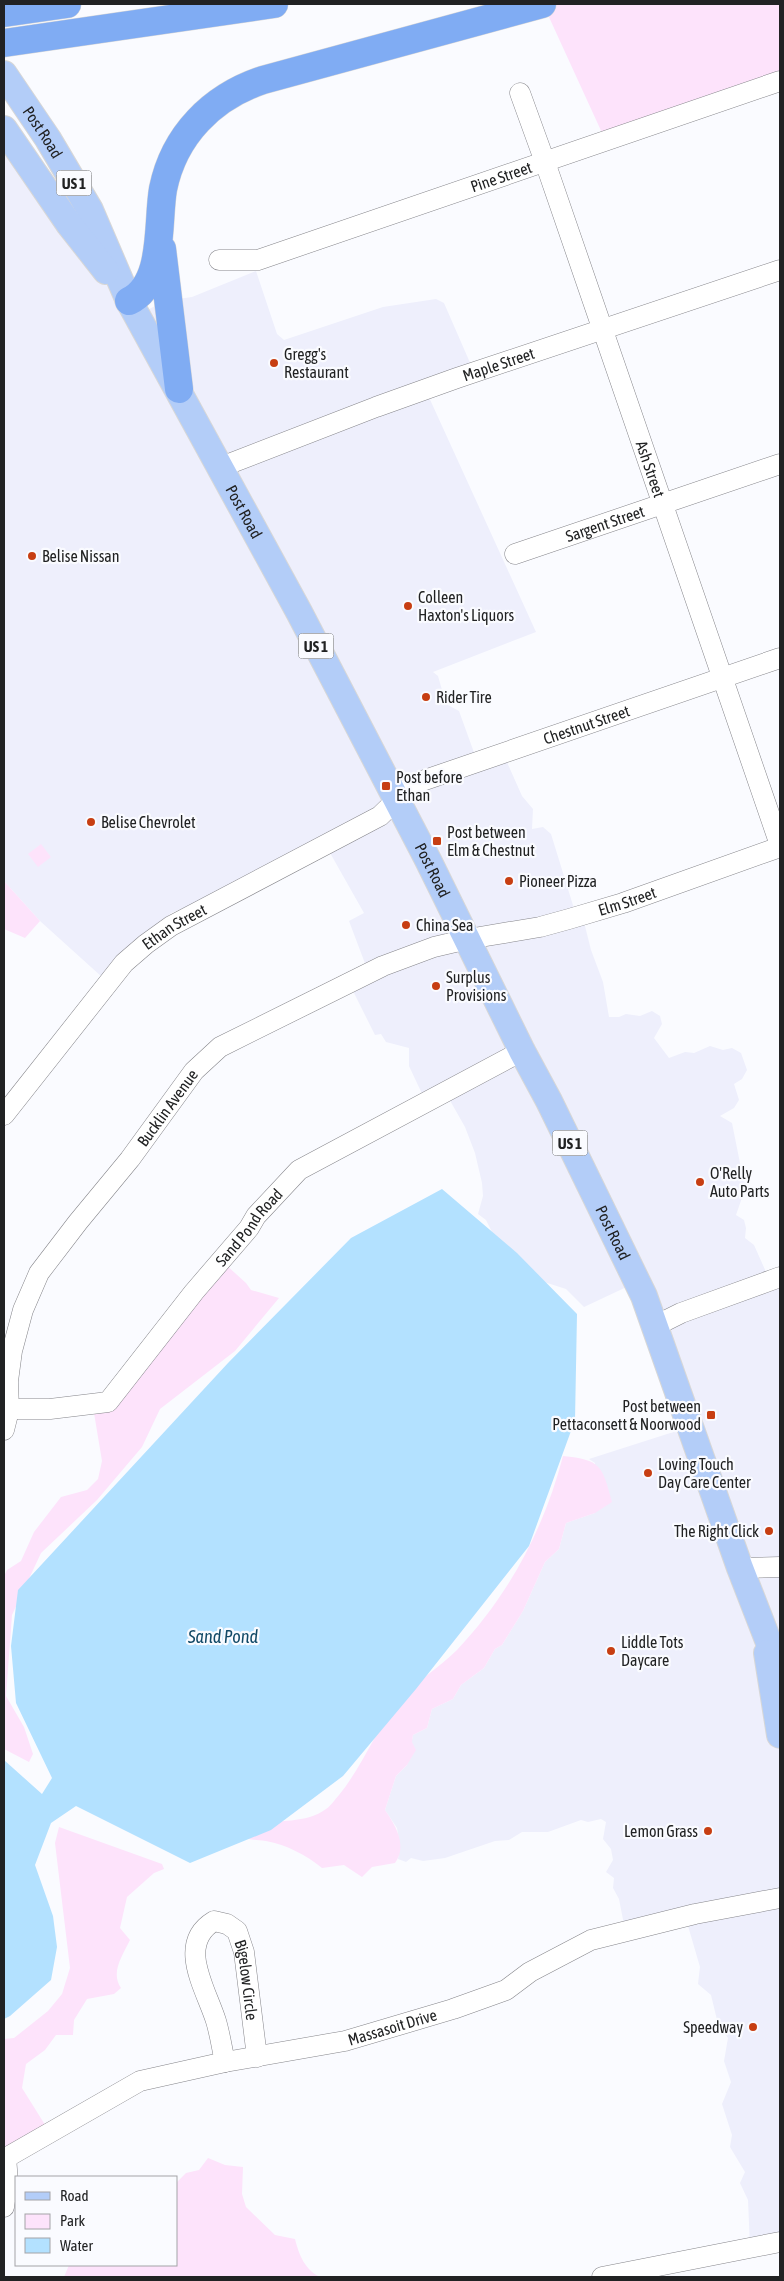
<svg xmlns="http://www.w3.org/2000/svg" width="784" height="2281" viewBox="0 0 784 2281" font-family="'Asap Condensed',sans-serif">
	<rect width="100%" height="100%" fill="#fafbff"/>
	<!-- built -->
	<path fill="#eeeffc" d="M4,136l82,118 47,64 31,-17 28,-4 64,-26 21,63 7,6 99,-33 53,-8 8,4 27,62 -49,17 114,250 -103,40 5,4 8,28 13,7 17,47 26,-7 20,45 11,13 -1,20 11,-2 8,7 25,81 7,3 8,32 12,32 6,35h10l7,-3 14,2 12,-5 8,5 2,8 -8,14 15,20 16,-6 9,1 16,-7 13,4 9,-2 9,5 6,17 -5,9 -8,5 5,16 -5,8 -14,8 12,7 11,55 3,8 -10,29 8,5 2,8 -1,10 9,7 16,36 10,-3v966l-30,3 -2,-47 -8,-17 5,-11 -15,-25 2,-12 -10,-31 9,-22 -7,-21 4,-23 -10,-14 -7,-29 -13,-11 2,-17 -14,-48 -61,11 -6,-31 -6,-11 1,-10 -8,-6 7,-12 -2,-11 -8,-10 3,-17 -5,-3 -13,3 -7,-2 -33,12h-26l-13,8 -14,1 -50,17 -22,3 -12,-3 -5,4 -8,-3 2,-13 -3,-18 -12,-18 11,-34 11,-11 6,-30 14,-7 5,-19 21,-10 8,-14 23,-17 11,-19 7,-4 21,-34 22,-49 14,-13 7,-26 29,-10v-50l-6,-4 100,-32 -54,-144 -51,24 -18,-18 -25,-8 -45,-41 -10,-20 -8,-6 5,-18 -1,-13 -7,-30 -10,-26 -17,-30 -23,3 -16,-34v-18l-23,-6 -5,-8 -6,1 -23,-46 17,-15 -20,-53 15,-8 -39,-69 -80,39 -74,30 -69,64 -62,-56 -36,-40z"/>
	<!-- green -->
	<path fill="#fde3fb" d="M543,4h237v70l-177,61z
		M41,844l10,13 -13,10 -10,-13z
		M4,881l36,40 -15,17 -21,-9z
		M225,1264l21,19 5,7 28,8 -44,53 -75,58 -18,38 -45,53 -56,53 -29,62 -6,81 18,31 9,27 -4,8 -25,-13v-173l3,-6 14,-9 13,-29 27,-35 26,-7 11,-11 4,-18 -9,-54z
		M563,1456c38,4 39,9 49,46l-17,11 -29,10 -7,26 -14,13 -22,49 -21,34 -7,4 -11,19 -23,17 -8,14 -21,10 -5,19 -14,7 -1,7 4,8 -9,15 -11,11 -11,34c10,15 23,35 10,53l-23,4 -10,10 -18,-12 -22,3c-16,-13 -35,-23 -56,-27 -14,-2 -17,0 -30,-8 25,-18 65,-5 90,-24 5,-3 9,-10 13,-14 23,-28 36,-64 59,-92 16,-21 41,-35 59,-53 52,-55 87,-121 106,-194z
		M59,1827l103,37 2,5 -10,4 -27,24 -7,31 10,12c-7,15 -20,32 -9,48l-7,6 -27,5 -13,21 -1,15h-17l-11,15 -19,14 -4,24 25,40 -43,20v-109l10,-1 34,-27 14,-17 8,-26 -15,-125z
		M208,2158l17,7 18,2 -1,27 4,13 29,28 20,4c4,16 10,31 25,38h-256l5,-12h107v-82l10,-10 13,-3z"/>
	<!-- water -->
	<path fill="#b3e1ff" d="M442,1189l75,64 60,61 -2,106 -46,126 -113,143 -73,87 -72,54 -81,33 -114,-57 -25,17 -16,42 18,51 4,31 -6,33 -41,36 -6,3v-259l38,34 10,-16 -36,-75 -5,-57 7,-56 210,-227 123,-125z"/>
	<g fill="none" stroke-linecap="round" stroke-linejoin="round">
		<defs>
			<g id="minor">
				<path id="s1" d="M520,93l25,69 235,683"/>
				<path id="s2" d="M219,260h39l522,-179"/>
				<path id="s3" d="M221,467l155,-60 81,-29 323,-108"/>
				<path id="s4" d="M515,554l265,-90"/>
				<path id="s5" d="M4,1115l120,-152 22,-19 25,-18 209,-110 33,-32 6,-2 361,-124"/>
				<path d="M655,1326l26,-13 99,-36"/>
				<path id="s6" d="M4,1409h46l58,-7 86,-110 55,-64 7,-12 43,-46 223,-119"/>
				<path id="s7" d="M4,1430l5,-20 -1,-29 4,-30 11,-41 16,-37 39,-51 52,-63 64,-88 26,-24 163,-81 51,-19 34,-8 72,-12 29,-8 54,-16 157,-56"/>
				<path d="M740,1568l40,-1"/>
				<path id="s8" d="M225,2062c-3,-13 -5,-28 -9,-41 -10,-32 -40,-77 -2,-100l13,3 10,7 7,21 13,105"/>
				<path id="s9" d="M4,2159l136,-78 85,-19 120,-21 108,-32 53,-19 24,-18 61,-32 104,-26 85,-16"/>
				<path d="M4,2207l4,-25 -2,-25"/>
				<path d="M602,2277l178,-35"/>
			</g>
			<g id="major">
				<path id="s10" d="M4,74l44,65 42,71 39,91 170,311 129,248 94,191 27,50 95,195 96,272 40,103"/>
				<path d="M4,129l65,95 37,47"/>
				<path d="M767,1653l13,82"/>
			</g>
			<path id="highway" d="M4,13l63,-9
				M4,43l270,-39
				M162,249l17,140
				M129,301c36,-17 28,-78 34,-112 11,-54 49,-92 100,-109l279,-76"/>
		</defs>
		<!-- minor casing -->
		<use href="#minor" stroke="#85858a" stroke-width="21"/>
		<!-- major casing -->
		<use href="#major" stroke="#d7d7d7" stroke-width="28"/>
		<!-- highway casing -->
		<use href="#highway" stroke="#d7d7d7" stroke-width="29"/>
		<!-- minor -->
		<use href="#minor" stroke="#fff" stroke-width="20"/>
		<!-- major -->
		<use href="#major" stroke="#b3cdf8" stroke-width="26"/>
		<!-- highway -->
		<use href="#highway" stroke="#80acf3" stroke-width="28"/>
	</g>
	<!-- markers -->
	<g fill="#c73e12" stroke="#fafbff" stroke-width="2">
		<circle cx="274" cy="363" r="5"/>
		<circle cx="32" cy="556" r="5"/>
		<circle cx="408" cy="606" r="5"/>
		<circle cx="426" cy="697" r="5"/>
		<rect x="381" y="781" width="10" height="10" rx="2.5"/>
		<circle cx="91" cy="822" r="5"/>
		<rect x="432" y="836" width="10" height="10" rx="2.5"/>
		<circle cx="509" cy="881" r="5"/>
		<circle cx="406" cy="925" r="5"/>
		<circle cx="436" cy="986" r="5"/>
		<circle cx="700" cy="1182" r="5"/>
		<rect x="706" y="1410" width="10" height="10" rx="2.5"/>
		<circle cx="648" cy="1473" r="5"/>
		<circle cx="769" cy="1531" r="5"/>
		<circle cx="611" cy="1651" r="5"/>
		<circle cx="708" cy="1831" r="5"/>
		<circle cx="753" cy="2027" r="5"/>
	</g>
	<g text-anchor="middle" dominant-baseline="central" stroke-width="4.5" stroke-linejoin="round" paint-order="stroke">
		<!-- shield labels -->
		<g fill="#fafbff" stroke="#626365" stroke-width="1">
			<rect x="56.5" y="170.5" width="35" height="25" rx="4"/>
			<rect x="298.5" y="633.5" width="35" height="25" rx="4"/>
			<rect x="552.5" y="1130.5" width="35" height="25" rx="4"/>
		</g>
		<g font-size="15" font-weight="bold" fill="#212223">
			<text x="74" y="183">US 1</text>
			<text x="316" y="646">US 1</text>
			<text x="570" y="1143">US 1</text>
		</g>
		<!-- street labels -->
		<g font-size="16" fill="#212223" stroke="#fafbff">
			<text stroke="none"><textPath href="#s10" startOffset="70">Post Road</textPath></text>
			<text stroke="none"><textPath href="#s2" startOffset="296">Pine Street</textPath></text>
			<text stroke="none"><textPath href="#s3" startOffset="296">Maple Street</textPath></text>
			<text stroke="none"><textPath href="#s1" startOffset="398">Ash Street</textPath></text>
			<text stroke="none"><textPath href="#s10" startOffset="500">Post Road</textPath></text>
			<text stroke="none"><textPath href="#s4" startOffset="95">Sargent Street</textPath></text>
			<text stroke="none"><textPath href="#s5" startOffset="719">Chestnut Street</textPath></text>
			<text stroke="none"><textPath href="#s10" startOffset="905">Post Road</textPath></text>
			<text stroke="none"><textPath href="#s7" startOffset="888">Elm Street</textPath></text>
			<text stroke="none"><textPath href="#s5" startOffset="256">Ethan Street</textPath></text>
			<text stroke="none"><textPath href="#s7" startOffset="372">Bucklin Avenue</textPath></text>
			<text stroke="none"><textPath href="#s6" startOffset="329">Sand Pond Road</textPath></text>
			<text stroke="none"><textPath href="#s10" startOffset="1310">Post Road</textPath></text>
			<text stroke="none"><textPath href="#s8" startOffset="228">Bigelow Circle</textPath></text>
			<text stroke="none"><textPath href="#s9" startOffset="415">Massasoit Drive</textPath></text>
		</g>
		<!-- poi labels -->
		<g font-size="16" fill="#212223" stroke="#fafbff" text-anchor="start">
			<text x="284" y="354">Gregg's<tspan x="284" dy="18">Restaurant</tspan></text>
			<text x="42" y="556">Belise Nissan</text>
			<text x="418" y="597">Colleen<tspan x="418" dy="18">Haxton's Liquors</tspan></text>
			<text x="436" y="697">Rider Tire</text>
			<text x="396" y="777">Post before<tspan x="396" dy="18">Ethan</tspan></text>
			<text x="101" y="822">Belise Chevrolet</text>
			<text x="447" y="832">Post between<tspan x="447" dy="18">Elm &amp; Chestnut</tspan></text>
			<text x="519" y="881">Pioneer Pizza</text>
			<text x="416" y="925">China Sea</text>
			<text x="446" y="977">Surplus<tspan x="446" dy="18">Provisions</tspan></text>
			<text x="710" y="1173">O'Relly<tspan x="710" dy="18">Auto Parts</tspan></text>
			<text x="701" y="1406" text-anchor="end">Post between<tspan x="701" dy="18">Pettaconsett &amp; Noorwood</tspan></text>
			<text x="658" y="1464">Loving Touch<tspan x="658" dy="18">Day Care Center</tspan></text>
			<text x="759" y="1531" text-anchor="end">The Right Click</text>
			<text x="621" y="1642">Liddle Tots<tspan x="621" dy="18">Daycare</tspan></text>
			<text x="698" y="1831" text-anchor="end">Lemon Grass</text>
			<text x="743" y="2027" text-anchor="end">Speedway</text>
		</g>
		<!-- water labels -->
		<g font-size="18" font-style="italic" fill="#114967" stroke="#fafbff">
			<text x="223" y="1636">Sand Pond</text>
		</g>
	</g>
	<!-- border -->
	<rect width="784" height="2281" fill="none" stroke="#212223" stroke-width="10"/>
	<!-- legend -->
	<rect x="15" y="2176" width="162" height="90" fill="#fafbff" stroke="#a3a4a7"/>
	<rect x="25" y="2192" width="25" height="8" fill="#b3cdf8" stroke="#a3a4a7"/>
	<text x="60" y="2201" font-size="15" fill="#212223">Road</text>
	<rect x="25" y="2214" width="25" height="15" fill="#fde3fb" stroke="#a3a4a7"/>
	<text x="60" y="2226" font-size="15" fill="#212223">Park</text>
	<rect x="25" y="2238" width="25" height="15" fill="#b3e1ff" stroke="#a3a4a7"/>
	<text x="60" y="2251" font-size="15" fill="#212223">Water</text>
</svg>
